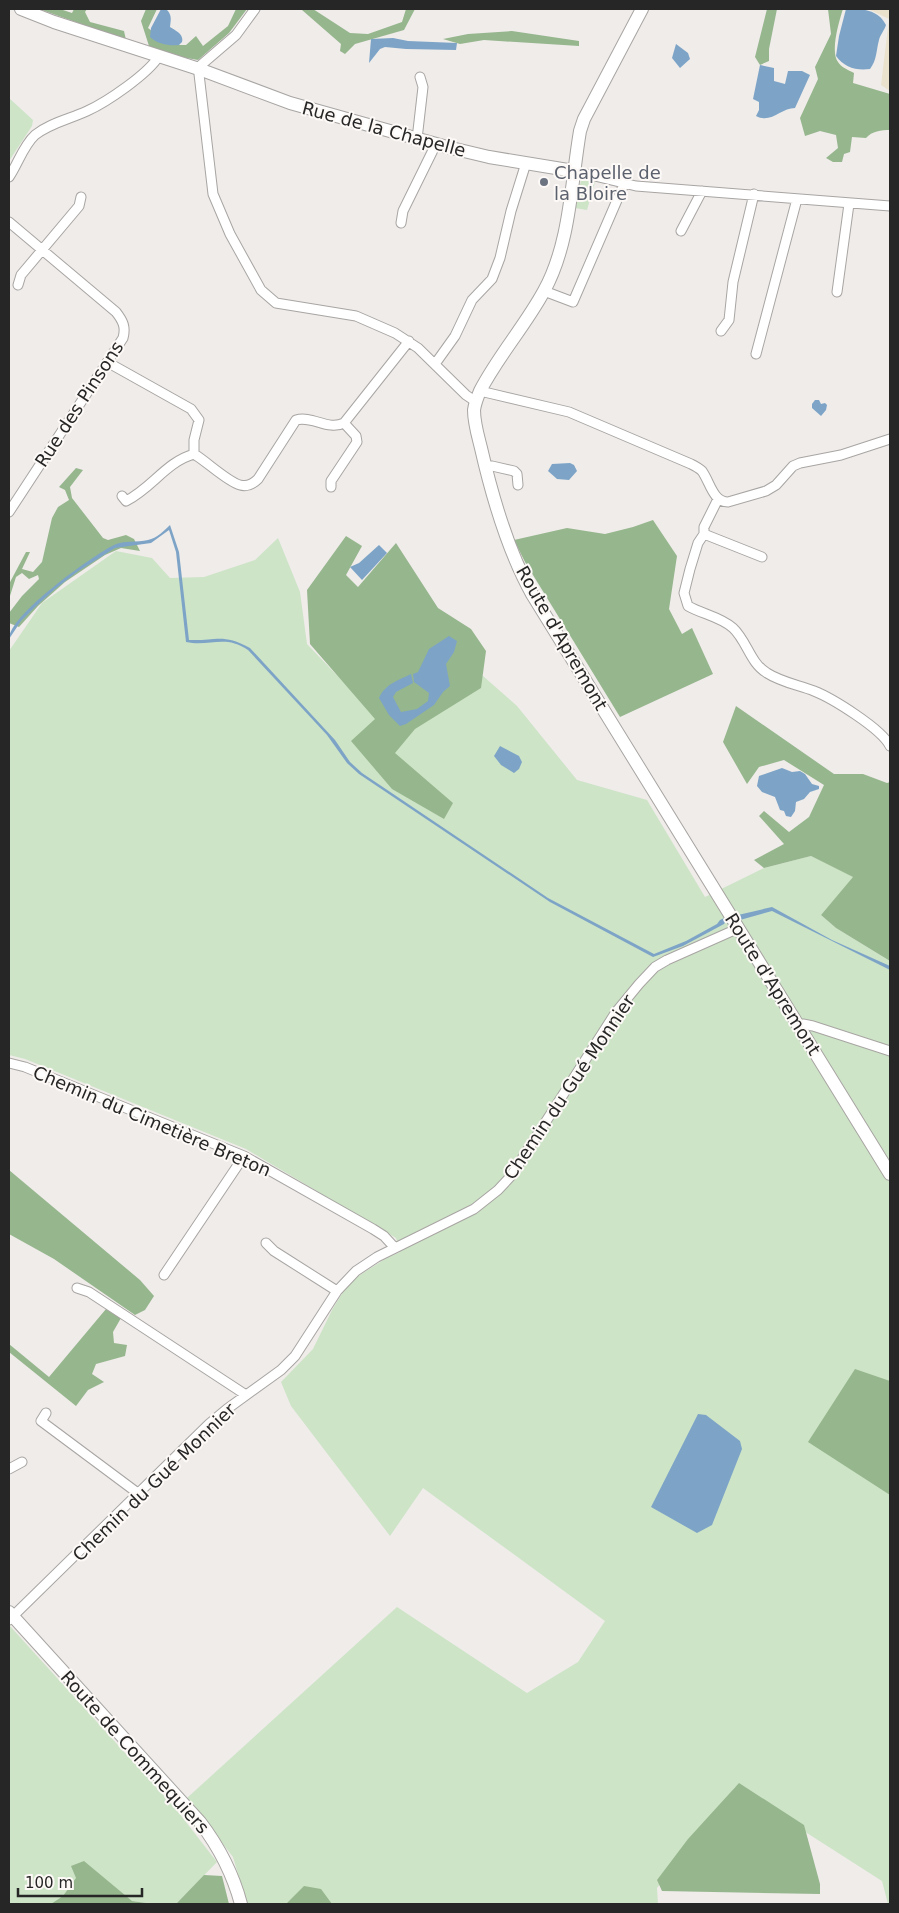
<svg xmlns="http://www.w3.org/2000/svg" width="899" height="1913" viewBox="0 0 899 1913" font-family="'DejaVu Sans',sans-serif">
	<rect width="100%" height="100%" fill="#efecea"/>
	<!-- industrial -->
	<path fill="#ebe2cd" d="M868,9h22v82l-9,-6 8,-66z"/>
	<!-- green -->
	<path fill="#cde4c7" d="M9,98l24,22 -1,6 -23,35z
		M581,180l14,2 -8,28 -12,-2z
		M278,538l22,54 7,52 86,90 90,-58 34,30 60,74 70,20 58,97 59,-29 47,-12 43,21 -33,38 15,13 54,33v943h-2l-6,-23 -147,-94 -78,101 1,16h-411l-14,-47 -46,-59 210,-191 130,86 51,-31 27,-41 -182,-133 -33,48 -99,-130 -10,-24 32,-33 19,-39 17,-28 36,-23 15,-7 -4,-14 -150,-89 -221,-90 -16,-4v-404l33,-48 74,-52 36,7 18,20 34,-1 51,-17z
		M9,1625l166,183 42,54 -41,42h-23l-21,-3 -12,3h-111z"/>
	<!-- forest -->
	<path fill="#96b68d" d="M39,9h21l12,4 2,-4h13l-2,3 5,10 34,9 2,9z
		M146,9h11l-9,19 23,17h15l10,-9 7,10 25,-20 8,-17h11l-18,24 -31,27 -17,-3 -32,-11 -8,-25z
		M292,9h21l37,24 18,1 34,-12 4,-13h9l-11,21 -49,14 -10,10 -5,-3 1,-7 -39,-34z
		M767,9h10l-8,40v12l-9,4 -5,-8z
		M828,9h15c-4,12 -13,43 -5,53 3,5 10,8 16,11l-1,10 37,11v36c-9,0 -18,1 -24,8l-14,-1 -2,15 -6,2 -2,8h-9l-7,-4 12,-10 -2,-13 -16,-4 -15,5 -5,-18 18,-39 -3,-12 16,-33z
		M512,31l67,10v5l-95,-6 -24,4 -17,-5 25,-5z
		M76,468l7,2 -13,17 2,11 31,40 5,2 18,-5 8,4 6,12 -19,-3 -16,7 -40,27 -27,24 -19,21 -10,-4v-10l13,-17 17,-17 -1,-4 -9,4 -7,-6 -6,4 -7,22v-15l17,-32h4l-8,17 11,3 9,-10 10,-44 6,-11 11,-7 -4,-10 -6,-3z
		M653,520l24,36 -8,53 13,25 10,-6 21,46 -93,43 -95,-155 -11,-22 53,-12 38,6 28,-7z
		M346,536l16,10 -16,29 12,12 38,-44 42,65 33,21 15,22 -5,37 -66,41 -20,24 58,50 -9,16 -52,-30 -41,-48 24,-22 -65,-75 -3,-54z
		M736,706l98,68h29l24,9 3,-1v179l-54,-33 -15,-13 32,-38 -42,-21 -47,12 -10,-8 30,-16 -25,-28 5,-5 25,21 20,-15 15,-32 -40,-25 -25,7 -12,17 -24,-42z
		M9,1170l131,110 14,16 -9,14 -10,5 -81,-56 -45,-25z
		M106,1309l15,9 -8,14 1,11 13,2 -2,11 -29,8 -4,10 12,8 -16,8 -12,16 -67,-54v-8l40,33z
		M855,1369l35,12v114l-82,-53z
		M739,1783l65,42 16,59v10l-158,-3 -5,-11 31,-41z
		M84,1861l48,40 21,3h-102l12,-8 13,-18 -5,-12z
		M204,1875l18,1 7,28h-53z
		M304,1886l17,3 11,15h-46z"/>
	<!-- water -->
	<path fill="#7da4c7" d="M161,9h5c6,6 5,9 4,18 6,4 14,7 12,15l-3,3c-10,1 -22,-1 -29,-8l1,-9z
		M846,9c16,0 32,0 40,16 -2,6 -6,10 -7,15 -3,11 -2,20 -9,29 -14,2 -26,-2 -34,-13l3,-20z
		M393,38l15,3 49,2 -1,7 -50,-1 -21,-2 -5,2 -11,14 2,-24z
		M676,44l12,9 2,6 -10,9 -8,-10z
		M760,65l14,3v13l11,3 3,-13h14l8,4 -15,33c-14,0 -24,16 -39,8l3,-6v-8l-6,-3z
		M815,400h4l2,4 4,-1 2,2 -1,5 -5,6 -9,-8v-4z
		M570,463l4,2 3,6 -8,9 -12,-1 -9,-8 4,-7z
		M170,525l9,27 10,88c27,1 34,-7 61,8l85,92 15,22 12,11 186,125 106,56 32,-13 31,-17 3,-4 6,-3 1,3 -3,4 -41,22 -30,11 -103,-55 -191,-128 -12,-11 -20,-28 -79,-85c-23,-16 -38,-3 -62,-8l-10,-90 -7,-22 -18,13 -36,5 -38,24 -22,17 -21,19 -13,13 -12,18c0,-24 83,-83 105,-94 10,-5 23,-2 34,-5 9,-2 16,-9 22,-15z
		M379,545l8,8 -25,27 -12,-13 9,-4z
		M449,636l8,5 -3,11 -8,12 4,22 -7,6 -9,13 -28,19 -6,2 -11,-11 -10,-17c6,-14 20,-18 32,-24l2,9 -17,9 -3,5 8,15 16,-3 11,-8 1,-8 -15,-11 -1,-8 5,-2 11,-23z
		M500,746l19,10 3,6 -3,7 -5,4 -13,-8 -7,-9z
		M782,768l10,4 8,-1 5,3 7,10 7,2v3l-9,3 -6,7 -8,3 -1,9 -4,6 -5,-1 -2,-5 -4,-1 -5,-13 -13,-5 -5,-6 2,-10z
		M772,907l60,33 58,26v4l-118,-59 -32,9 -2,-5z
		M698,1414l8,1 34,26 2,8 -30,76 -15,8 -46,-26z"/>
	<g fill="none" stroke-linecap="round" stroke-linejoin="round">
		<defs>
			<path id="street" d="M255,9l-19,26 -35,30 -2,9 14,120 17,40 31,56 15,13 80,13 39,17 23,15 48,47 9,6
				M417,139l6,-52 -3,-10
				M574,171l62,15 254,20
				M9,177c9,-13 14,-31 26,-42 15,-12 35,-16 52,-24 20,-9 61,-37 72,-55
				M9,222l107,90c7,9 10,15 7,26l-114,174
				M401,223l2,-12 33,-67
				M681,231l21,-40
				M18,285l3,-10 58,-69 2,-9
				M544,291l29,11 51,-118
				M837,292l12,-88
				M721,331l8,-11 4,-38 21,-88
				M756,354l41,-155
				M107,362l84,47 8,11 -5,20v14c12,7 34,28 46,31 7,2 13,-1 18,-6l38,-59c16,-5 32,11 48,3l65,-82
				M435,364l20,-28 17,-36 20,-21 8,-21 11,-47 15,-48
				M480,391l89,21 122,52c4,2 8,4 11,7 8,11 11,31 26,31l38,-11 10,-6 17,-19 7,-3 41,-8 49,-16
				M485,466h7l22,5 3,3 1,11
				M331,487v-6l26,-39 -1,-6 -12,-13
				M122,496l4,5c26,-13 40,-39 68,-47
				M718,499l-14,28v7l-6,9 -8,26 -6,24 4,13c14,8 33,11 45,22 14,13 17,35 34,45 14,9 31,12 47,18 18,7 68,38 76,55
				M704,534l58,23
				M799,1026l4,-2 10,2 77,25
				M9,1063l16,4 219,89 129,73 11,7 11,12
				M266,1243l8,8 63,40
				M164,1275l80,-119
				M77,1288l12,4 157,103
				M46,1413l-5,8 98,73
				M9,1469l13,-7
				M9,1620l200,-196 18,-15 54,-39 14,-14 42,-65 19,-20 21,-14 97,-48 24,-19 13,-14 105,-164 23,-28 16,-17 12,-7 72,-32"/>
			<path id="secondary" d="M21,9l33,13 145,47 91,34 157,44 42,10 85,14
				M642,9l-58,110 -4,12c-9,53 -10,113 -36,160 -19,35 -46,65 -64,100 -3,7 -5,12 -6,19 0,13 4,26 7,38 11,48 27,103 51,146l358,580
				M9,1612l191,210c19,25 33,52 41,82"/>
		</defs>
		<!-- street casing -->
		<use href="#street" stroke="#a8a5a3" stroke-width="11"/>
		<!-- secondary casing -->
		<use href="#secondary" stroke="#a8a5a3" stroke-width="14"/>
		<!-- street -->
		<use href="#street" stroke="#fff" stroke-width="9"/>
		<!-- secondary -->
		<use href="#secondary" stroke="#fff" stroke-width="12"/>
	</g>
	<!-- markers -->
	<circle fill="#6b7280" stroke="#fcf9f7" stroke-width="2" cx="544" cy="182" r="5"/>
	<g text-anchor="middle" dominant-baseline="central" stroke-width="4" stroke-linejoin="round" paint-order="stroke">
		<!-- street labels -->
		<g font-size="18" fill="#272626" stroke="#fcf9f7">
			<text transform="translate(384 129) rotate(15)">Rue de la Chapelle</text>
			<text transform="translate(79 404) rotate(-57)">Rue des Pinsons</text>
			<text transform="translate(562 638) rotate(60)">Route d'Apremont</text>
			<text transform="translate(773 984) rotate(58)">Route d'Apremont</text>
			<text transform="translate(569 1087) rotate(-56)">Chemin du Gué Monnier</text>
			<text transform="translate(152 1121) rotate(23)">Chemin du Cimetière Breton</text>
			<text transform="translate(154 1482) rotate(-44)">Chemin du Gué Monnier</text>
			<text transform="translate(135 1752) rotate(48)">Route de Commequiers</text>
		</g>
		<!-- worship labels -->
		<g font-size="18" fill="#5b616d" stroke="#fcf9f7" text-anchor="start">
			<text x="554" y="172">Chapelle de<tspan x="554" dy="21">la Bloire</tspan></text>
		</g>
	</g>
	<!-- border -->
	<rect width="899" height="1913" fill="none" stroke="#272626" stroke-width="20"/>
	<!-- scale -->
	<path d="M18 1888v8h124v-8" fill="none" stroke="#272626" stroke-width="2.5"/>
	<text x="25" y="1888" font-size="15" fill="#272626" stroke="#fcf9f7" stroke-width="4" paint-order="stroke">100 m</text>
</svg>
